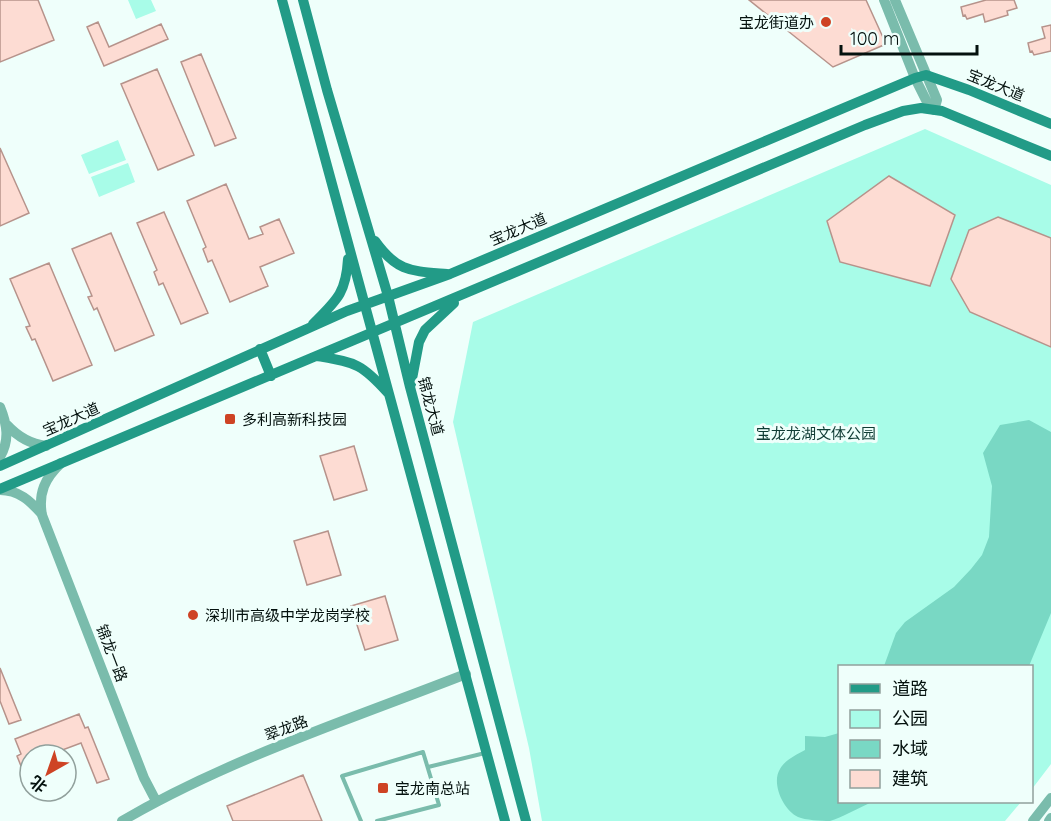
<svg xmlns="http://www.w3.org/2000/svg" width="1051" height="821" viewBox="0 0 1051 821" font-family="Quicksand,'Noto Sans SC',sans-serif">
	<rect width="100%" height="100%" fill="#effffb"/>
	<!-- green -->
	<path fill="#a8fce8" d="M128,0h23l5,11 -20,8z
		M925,129l126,56v579l-19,25v-123h-192v136h181l-16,19h-463l-13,-73 -76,-326 20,-100z
		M118,140l8,20 -37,14 -8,-19z
		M128,163l7,19 -36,15 -8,-20z"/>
	<!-- water -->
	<path fill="#79d8c4" d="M1029,420l22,12v181l-22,53h-145l12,-33 9,-11 49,-35 17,-18 11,-14 7,-18 3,-51 -9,-33 17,-28z
		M839,733l1,69h32c-12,5 -31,16 -42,19 -9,0 -25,-1 -32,-4 -15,-7 -27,-34 -18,-48 5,-9 16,-14 25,-19v-14l20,1z"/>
	<!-- building -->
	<path fill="#fddcd3" stroke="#b6938b" stroke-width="1.5" d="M0,0h38l16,40 -54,22z
		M749,0h117l20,44 -53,23z
		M986,0h28l3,8 -10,3 1,4 -23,7 -2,-8 -16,5 -2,-4 -2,1 -2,-9z
		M98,22l11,25 52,-23 7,15 -64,27 -17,-39z
		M1051,25v26l-17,4 -2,-4 -2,1 -2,-9 17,-5 -3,-11z
		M201,54l35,84 -21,8 -34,-84z
		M157,69l37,86 -36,15 -37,-86z
		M0,148l29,65 -29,13z
		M889,176l66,39 -25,71 -90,-24 -13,-41z
		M226,184l23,55 14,-5 -3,-7 19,-8 15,34 -34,14 8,19 -38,16 -18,-42 -4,2 -5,-13 3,-2 -19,-46z
		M164,212l44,101 -27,11 -18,-41 -4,2 -5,-13 3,-2 -20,-47z
		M998,217l53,21v109l-81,-35 -19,-33 18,-49z
		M111,233l43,102 -39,16 -18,-43 -3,2 -6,-13 4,-1 -20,-47z
		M49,263l43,102 -39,16 -18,-42 -3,1 -6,-13 4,-1 -20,-47z
		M354,446l13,44 -33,10 -14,-44z
		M328,531l13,44 -34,10 -13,-44z
		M385,596l13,44 -33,10 -14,-44z
		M0,668l21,52 -12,4 -9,-23z
		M79,714l6,14 3,-1 21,52 -12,4 -16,-40 -32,12h-19v8l-9,3 -4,-10 4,-2 -6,-15z
		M303,775l19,46h-89l-6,-15z"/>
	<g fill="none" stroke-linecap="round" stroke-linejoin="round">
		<!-- service -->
		<path stroke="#7abcac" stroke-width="4" d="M428,767l57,-14
			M361,821l-19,-45 81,-24 16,53 -62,16"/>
		<!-- tertiary -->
		<path stroke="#7abcac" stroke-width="10" d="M884,0l31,78 13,26 6,6 3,-10 -42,-100
			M0,407c7,17 10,33 0,50
			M7,425c11,12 23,19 39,21
			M61,463c-16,15 -23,30 -19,52l102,263 12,23
			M0,490c19,0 30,11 42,24
			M122,821c106,-62 229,-102 344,-147
			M1033,821l18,-23
			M1049,821l2,-3"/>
		<!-- secondary -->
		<path stroke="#229b87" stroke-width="10" d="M282,0l223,821
			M303,0l24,90 61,206 22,91 116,434
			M375,241c22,31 36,30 72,33
			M313,324c24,-24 33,-31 35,-65
			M260,349l11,27
			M317,356c39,7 44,7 71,37
			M411,384l8,-42 6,-12 29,-27
			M0,466l347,-155 103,-37 465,-196 11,-3 43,15 82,34
			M0,489c288,-121 577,-241 865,-364l38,-14 18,-3 21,3 109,45"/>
	</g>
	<!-- markers -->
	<g fill="#ce4324" stroke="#effffb" stroke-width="2">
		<circle cx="826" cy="22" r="6"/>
		<rect x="224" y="413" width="12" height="12" rx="3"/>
		<circle cx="193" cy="615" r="6"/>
		<rect x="377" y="782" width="12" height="12" rx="3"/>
	</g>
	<g text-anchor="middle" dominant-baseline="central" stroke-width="6" stroke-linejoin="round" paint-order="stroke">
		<!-- poi labels -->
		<g font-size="15" fill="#04110e" stroke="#effffb" text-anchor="start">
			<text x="814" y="22" text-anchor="end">宝龙街道办</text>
			<text x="242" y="419">多利高新科技园</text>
			<text x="205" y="615">深圳市高级中学龙岗学校</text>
			<text x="395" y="788">宝龙南总站</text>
		</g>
		<!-- street labels -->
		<g font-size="15" fill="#04110e" stroke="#effffb">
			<text transform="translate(996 85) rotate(22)">宝龙大道</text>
			<text transform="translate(518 229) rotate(-23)">宝龙大道</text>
			<text transform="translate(431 406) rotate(75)">锦龙大道</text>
			<text transform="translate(71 419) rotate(-24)">宝龙大道</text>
			<text transform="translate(112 653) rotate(69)">锦龙一路</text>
			<text transform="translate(286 728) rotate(-21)">翠龙路</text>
		</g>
		<!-- park labels -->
		<g font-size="15" fill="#0f3c34" stroke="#effffb">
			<text x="816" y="433">宝龙龙湖文体公园</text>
		</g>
	</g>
	<!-- legend -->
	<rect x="838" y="665" width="195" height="138" fill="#effffb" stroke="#91a09c" stroke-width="1.5"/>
	<rect x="850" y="684" width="30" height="9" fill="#229b87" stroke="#91a09c" stroke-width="1.5"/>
	<text x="892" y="695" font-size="18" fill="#04110e">道路</text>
	<rect x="850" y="710" width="30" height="18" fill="#a8fce8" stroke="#91a09c" stroke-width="1.5"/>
	<text x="892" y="725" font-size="18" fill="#04110e">公园</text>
	<rect x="850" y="740" width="30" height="18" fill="#79d8c4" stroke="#91a09c" stroke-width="1.5"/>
	<text x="892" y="755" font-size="18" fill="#04110e">水域</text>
	<rect x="850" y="770" width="30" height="18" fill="#fddcd3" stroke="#91a09c" stroke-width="1.5"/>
	<text x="892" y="785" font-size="18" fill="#04110e">建筑</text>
	<!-- north arrow -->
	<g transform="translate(48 773) rotate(220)"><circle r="28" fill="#effffb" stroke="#91a09c" stroke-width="1.5"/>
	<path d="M0-4.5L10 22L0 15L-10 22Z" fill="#ce4324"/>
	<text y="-9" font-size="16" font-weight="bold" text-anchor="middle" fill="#04110e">北</text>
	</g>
	<!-- scale -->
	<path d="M841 45v9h136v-9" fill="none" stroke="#04110e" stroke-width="3"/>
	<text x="850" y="45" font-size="18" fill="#04110e" stroke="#effffb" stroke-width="4.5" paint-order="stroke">100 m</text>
</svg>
